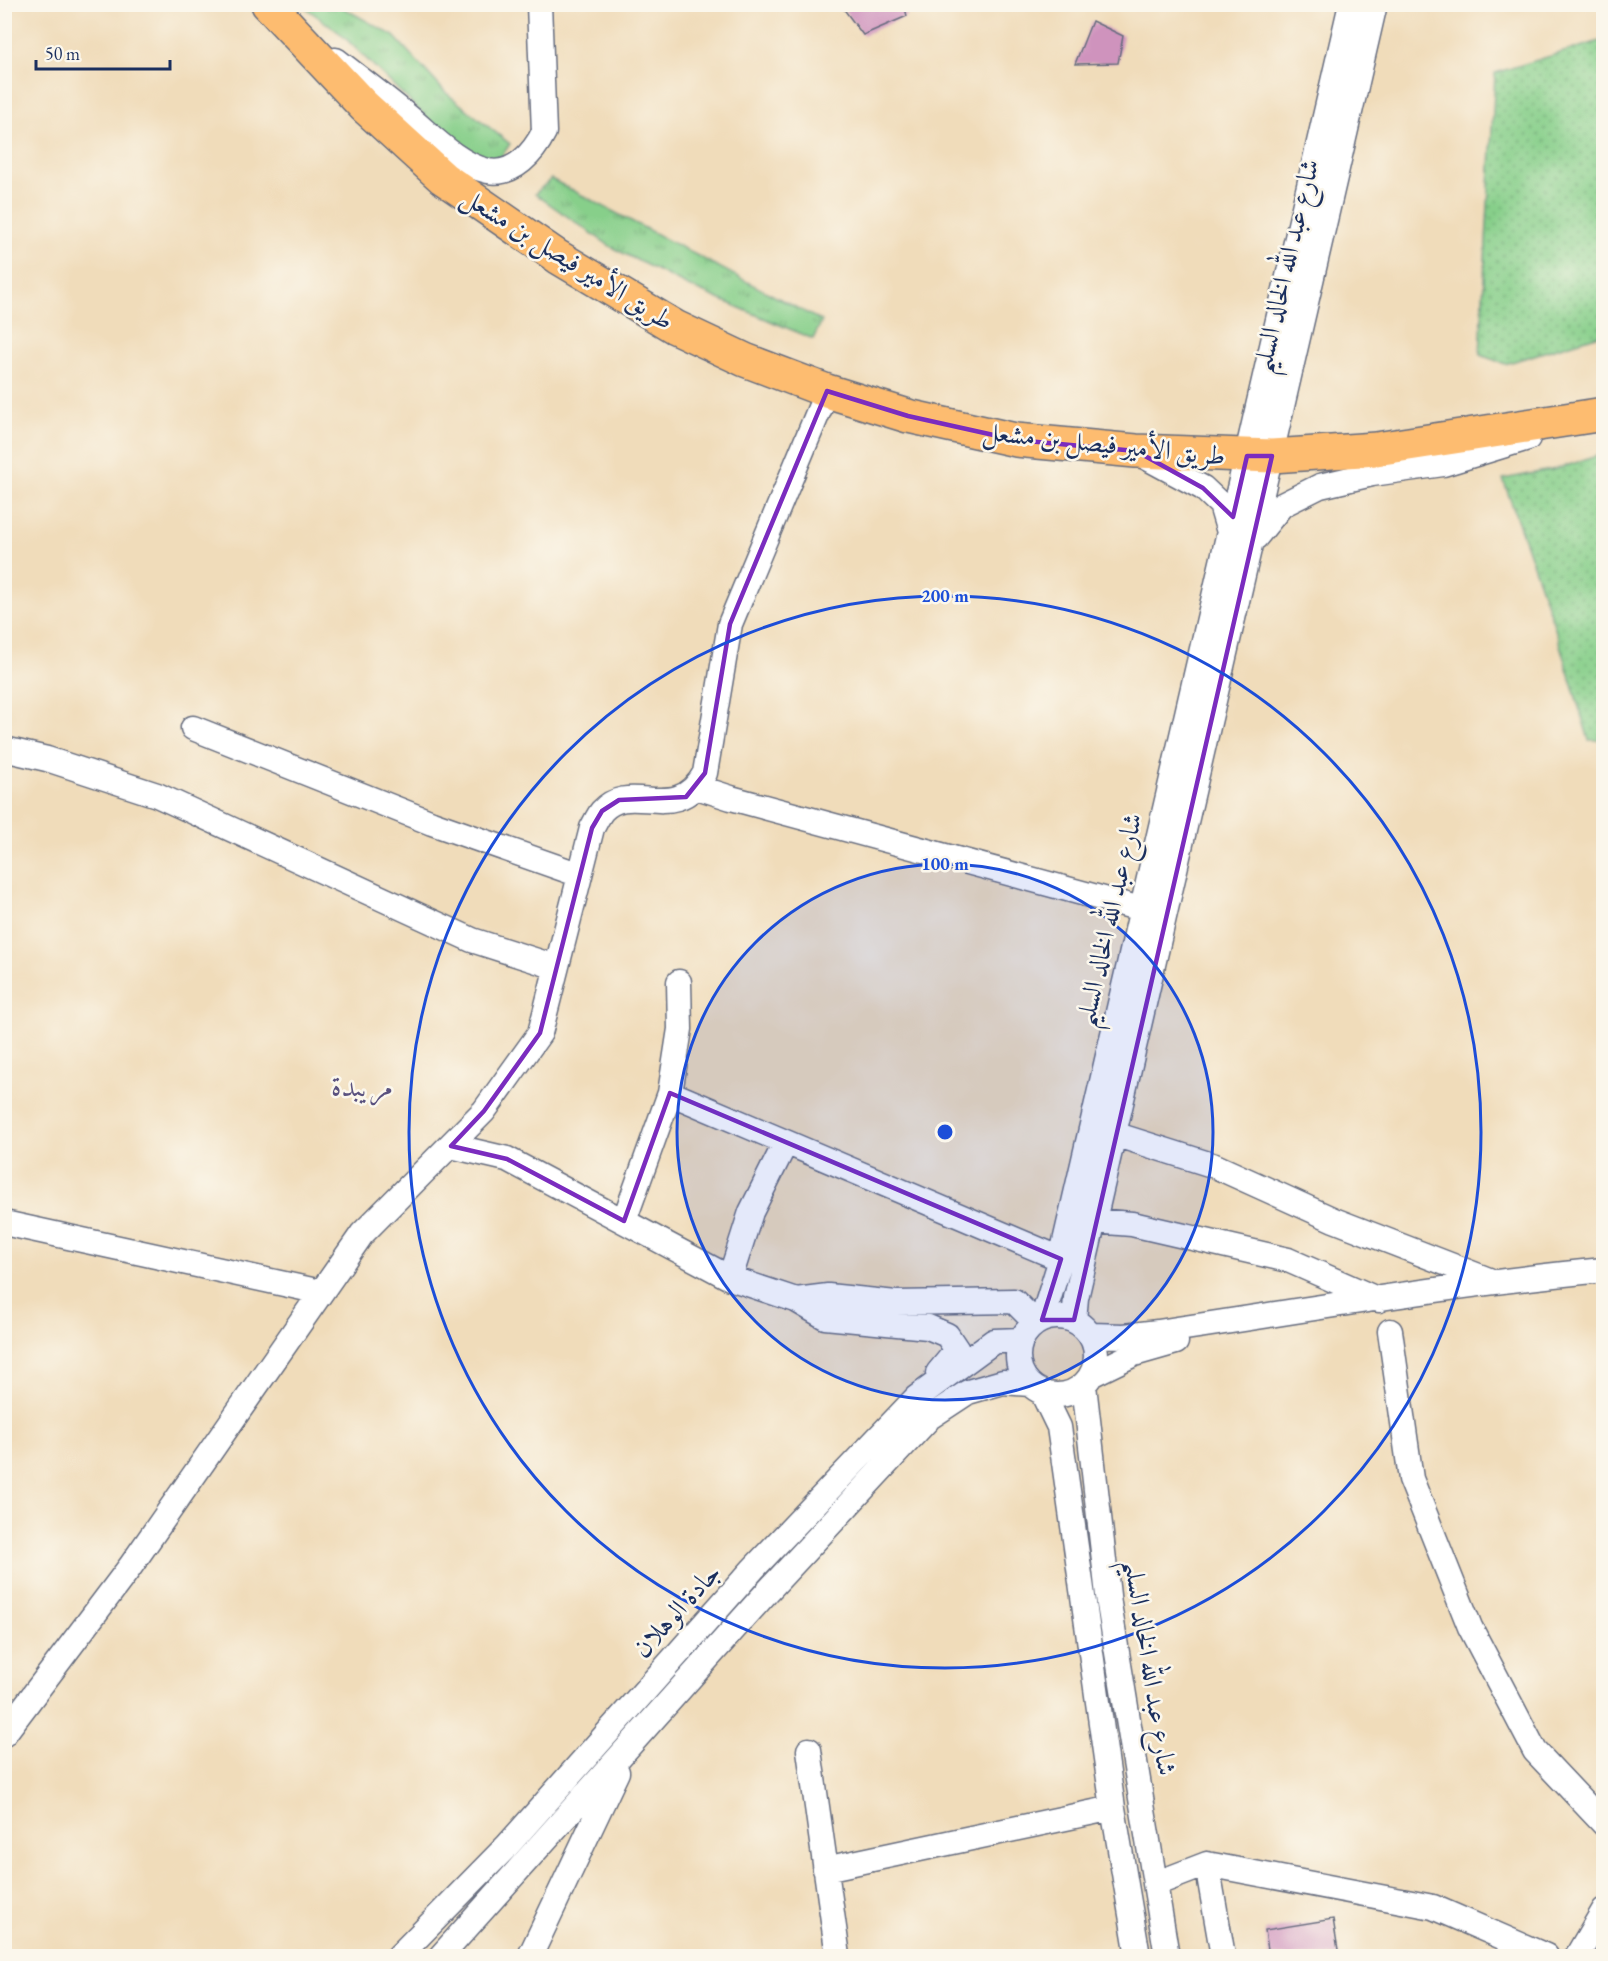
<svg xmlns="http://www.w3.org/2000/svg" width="1608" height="1961" viewBox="0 0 1608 1961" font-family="'EB Garamond',Amiri,serif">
	<defs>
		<pattern id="grass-tufts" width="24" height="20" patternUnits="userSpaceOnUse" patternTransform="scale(1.5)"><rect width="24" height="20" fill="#87cf8a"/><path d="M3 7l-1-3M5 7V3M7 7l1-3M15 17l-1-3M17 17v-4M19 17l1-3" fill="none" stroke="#6ea874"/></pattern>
		<pattern id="park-dots" width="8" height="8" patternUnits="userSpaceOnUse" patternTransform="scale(1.5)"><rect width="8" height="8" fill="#87cf8a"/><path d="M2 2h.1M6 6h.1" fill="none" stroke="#6ea874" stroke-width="1.8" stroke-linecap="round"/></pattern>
	</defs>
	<rect width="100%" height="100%" fill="#fbf7ec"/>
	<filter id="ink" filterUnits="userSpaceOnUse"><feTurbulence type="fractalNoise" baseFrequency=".0167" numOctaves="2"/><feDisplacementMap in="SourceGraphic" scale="12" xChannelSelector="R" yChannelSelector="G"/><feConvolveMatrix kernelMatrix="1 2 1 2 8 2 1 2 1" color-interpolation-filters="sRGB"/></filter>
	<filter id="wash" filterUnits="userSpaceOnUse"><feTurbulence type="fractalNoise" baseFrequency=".008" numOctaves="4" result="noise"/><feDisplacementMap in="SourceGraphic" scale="24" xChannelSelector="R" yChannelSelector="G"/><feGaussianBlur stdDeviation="1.35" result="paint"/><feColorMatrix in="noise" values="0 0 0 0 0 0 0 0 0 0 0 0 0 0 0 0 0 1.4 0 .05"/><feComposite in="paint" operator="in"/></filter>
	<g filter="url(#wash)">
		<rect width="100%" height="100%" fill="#f0dcba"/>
		<!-- grass -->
		<path fill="url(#grass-tufts)" stroke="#517f74" stroke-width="1.5" d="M302,5h36l56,31 51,56 65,52 -11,16 -15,4 -47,-36 -96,-94z
			M551,179l271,142 -9,18 -125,-53 -75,-38 -78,-54z"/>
		<!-- park -->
		<path fill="url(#park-dots)" stroke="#517f74" stroke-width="1.5" d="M1603,40v294l-98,30 -25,-9 15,-282z
			M1603,454v286h-14l-36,-118 -50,-143 53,-10z"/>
		<g id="blocks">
			<!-- building -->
			<path fill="#cf93bd" d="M840,4h64l3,12 -44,19z
				M1092,21l31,15 -5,27 -43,1z
				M1333,1919l6,37h-70l-4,-26z"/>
		</g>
	</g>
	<g filter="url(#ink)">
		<use href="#blocks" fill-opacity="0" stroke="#666c7e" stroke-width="1.5"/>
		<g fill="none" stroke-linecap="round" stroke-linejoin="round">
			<defs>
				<path id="minor" d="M336,60c23,18 46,35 69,54 24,19 51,50 83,57 26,5 46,-19 56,-39l-5,-128
					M1140,454l63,34 18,17 8,27
					M1256,537l26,-32 38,-19 52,-12 71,-10 85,-26
					M193,728l239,95 148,52
					M4,749l43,10 110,36 315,145 84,27
					M697,787l34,11 410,111
					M670,1093l391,166
					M1114,1134l101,32 119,54 155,60
					M451,1146l56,13 223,119 66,22 29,17 103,10 19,8 10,15 -19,23
					M624,1221l46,-128 10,-64 -1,-47
					M1094,1221l38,3 156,36 91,40
					M4,1223l317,69
					M730,1278l21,-66 34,-68
					M796,1300l32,-4 68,7 118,-2 22,22
					M1018 1356a39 39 0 1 1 78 0a39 39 0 1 1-78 0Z
					M1042,1320l19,-61 290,-1255
					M1074,1320l2,-22 299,-1294
					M1390,1331l21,148 59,148 65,124 69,73
					M1091,1335l33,1 34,-4c148,-22 296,-48 446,-62
					M1091,1375l43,-21 42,-12
					M1084,1385l25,219 58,352
					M1042,1392l17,35 54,381 25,148
					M4,1734l126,-167 232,-333 122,-123 56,-78 52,-205c3,-5 6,-12 10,-17 29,-32 74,15 103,-38l25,-149 97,-233
					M809,1750l29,206
					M1207,1864l16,92
					M825,1869l288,-61
					M1155,1884l52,-20 226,43 113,49
					M399,1956l108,-110 246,-277 163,-171 78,-57 27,-1
					M441,1956l326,-364 163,-175 38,-25 35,-10 27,2
					M530,1956l87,-184
					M1577,1956l27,-46"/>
				<path id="highway" d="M268,4l96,102 79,72 115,79 117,70 70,33 82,31 81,25 108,24 120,11 136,5 104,-7 228,-35"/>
			</defs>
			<!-- minor casing -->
			<use href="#minor" stroke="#666c7e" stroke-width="27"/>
			<!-- highway casing -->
			<use href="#highway" stroke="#666c7e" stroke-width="36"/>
			<!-- minor -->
			<use href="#minor" stroke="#fff" stroke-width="24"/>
			<!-- highway -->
			<use href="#highway" stroke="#fdbc70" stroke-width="33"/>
		</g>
	</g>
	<!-- marked area -->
	<path fill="none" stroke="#7b2cbf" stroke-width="4.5" stroke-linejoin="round" d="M827,391l81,25 108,24 120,11 67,37 30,29 14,-61h25l-198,864h-32l19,-61 -391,-166 -46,128 -117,-62 -56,-13 33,-35 56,-78 52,-205 10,-17 17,-11 67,-3 19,-24 25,-149z"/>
	<!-- distance rings -->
	<circle cx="945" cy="1132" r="268" fill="#1d4ed8" fill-opacity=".12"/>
	<g fill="none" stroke="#1d4ed8" stroke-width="3">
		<circle cx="945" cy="1132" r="268"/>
		<circle cx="945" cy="1132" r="536"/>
	</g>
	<g text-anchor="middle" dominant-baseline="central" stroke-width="5" stroke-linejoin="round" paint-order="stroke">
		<!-- street labels -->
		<g font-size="27" fill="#1b2f5e" stroke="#fbf7ec">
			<text transform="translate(568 258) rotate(32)">طريق الأمير فيصل بن مشعل</text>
			<text transform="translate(1285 266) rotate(-77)">شارع عبد الله الخالد السليم</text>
			<text transform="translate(1104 443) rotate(6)">طريق الأمير فيصل بن مشعل</text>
			<text transform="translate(1108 920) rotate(-77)">شارع عبد الله الخالد السليم</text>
			<text transform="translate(676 1610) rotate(-48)">جادة الوهلان</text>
			<text transform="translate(1151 1667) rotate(81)">شارع عبد الله الخالد السليم</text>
		</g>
		<!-- neighbourhood labels -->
		<g font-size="28" fill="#5a527f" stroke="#fbf7ec">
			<text x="362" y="1086">مريبدة</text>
		</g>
	</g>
	<circle cx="945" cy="1132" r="9" fill="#1d4ed8" stroke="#fbf7ec" stroke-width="3"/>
	<g font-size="18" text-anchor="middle" font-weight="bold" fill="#1d4ed8" stroke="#fbf7ec" stroke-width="5" stroke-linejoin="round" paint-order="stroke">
		<text x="945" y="602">200 m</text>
		<text x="945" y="870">100 m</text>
	</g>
	<!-- margin -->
	<rect width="1608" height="1961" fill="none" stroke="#fbf7ec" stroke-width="24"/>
	<!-- scale -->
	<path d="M36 60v9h134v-9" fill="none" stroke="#1b2f5e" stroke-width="3"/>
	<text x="45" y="60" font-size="18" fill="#1b2f5e" stroke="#fbf7ec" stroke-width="4.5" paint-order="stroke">50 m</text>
</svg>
